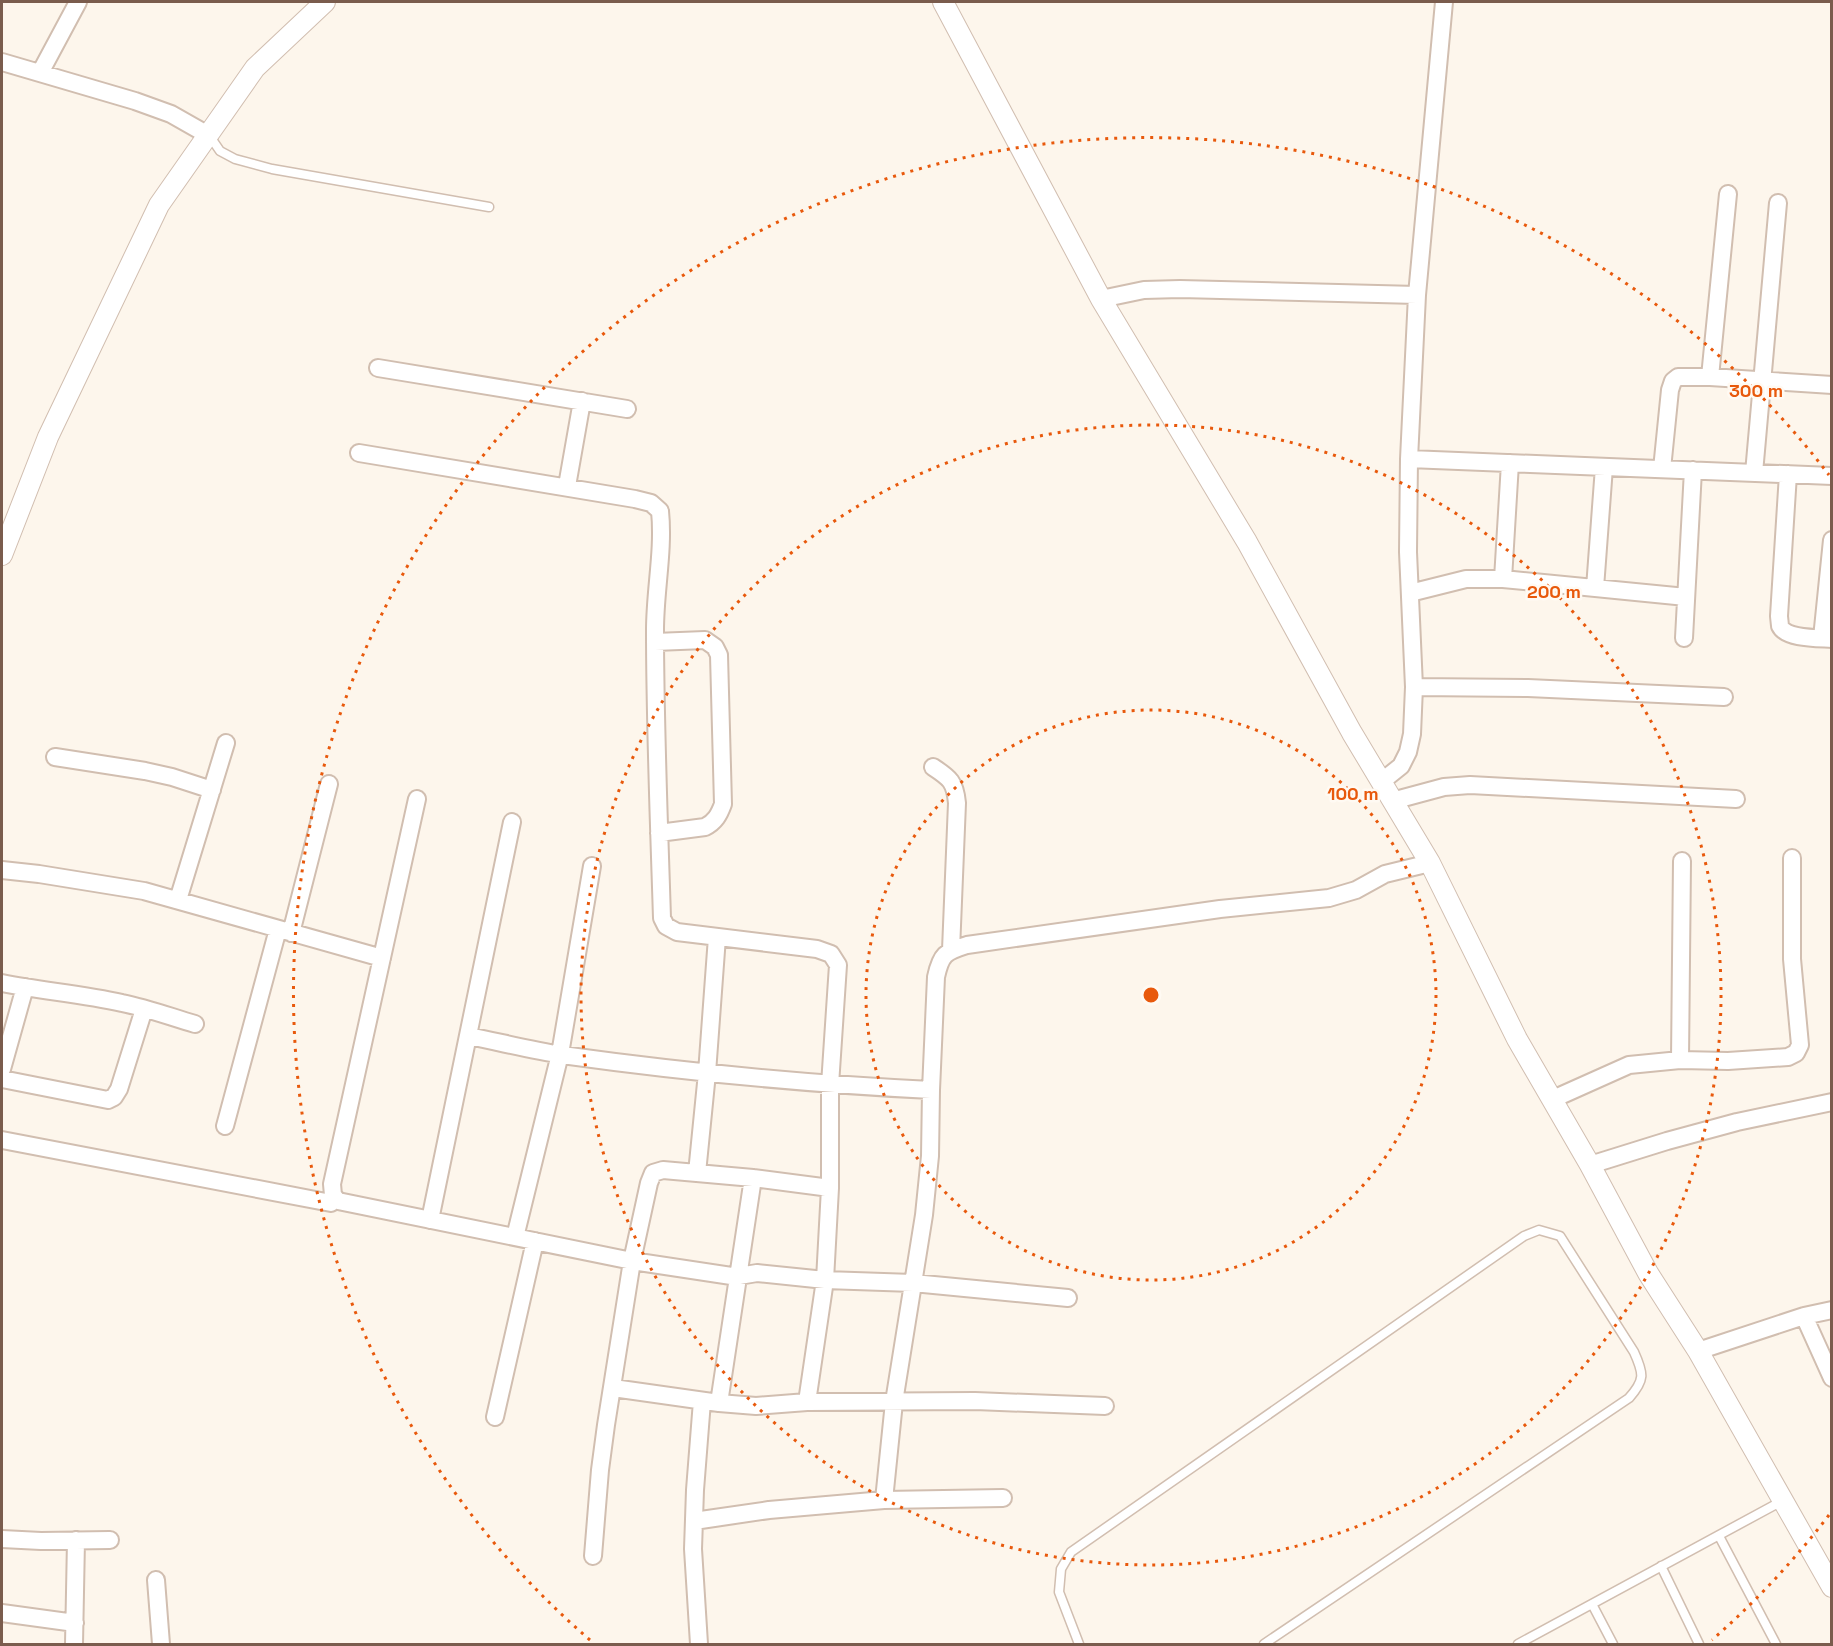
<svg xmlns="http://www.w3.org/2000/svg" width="1833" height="1646" viewBox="0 0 1833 1646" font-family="'Space Grotesk',sans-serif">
	<rect width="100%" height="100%" fill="#fdf6ec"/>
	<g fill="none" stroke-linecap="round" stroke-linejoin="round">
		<defs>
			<path id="service" d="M209,135l11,16 15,8 37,10 217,38
				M1719,1536l57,108
				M1661,1566l38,78
				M1592,1604l21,40
				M1079,1644l-20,-52 2,-23 10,-17 453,-316 15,-6 21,6 74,116c10,22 11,28 -5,46l-365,246
				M1518,1644l264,-143"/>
			<path id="minor" d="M2,62l133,39 36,13 37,21
				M40,73l38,-71
				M1101,299l43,-9 36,-1 237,6
				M378,368l249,41
				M1710,377l18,-183
				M359,453l276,46 16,4 9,8c4,39 -5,79 -5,119 0,96 4,192 7,288l4,8 11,6 140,17 14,5 7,11 -8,120v103l-5,92 -18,122
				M1409,459l423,17
				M1662,469l8,-79 3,-9 5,-4h32l122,8
				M1754,473l24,-270
				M1788,474l-9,142c0,1 1,9 1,10 6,13 39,12 52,13
				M567,486l15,-85
				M1503,579l7,-116
				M1595,588l9,-121
				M1410,593l56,-14h37l183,18
				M1684,638l9,-168
				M1822,638l10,-98
				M655,642l50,-2 10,7 4,8 4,149c-4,11 -8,18 -18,23l-46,6
				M1414,687l114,1 196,9
				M55,757l90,14 27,6 40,13
				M933,767c17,11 22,15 24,36l-6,147
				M1381,782l20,-16 7,-14 4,-18 2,-47 -6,-135 1,-93 8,-164 27,-293
				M417,799l-85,385 1,11 5,6 294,60 106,16 1,-1 18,-3 68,7 88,3 155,15
				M1392,801l52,-14 26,-2 266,14
				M2,870l37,4 105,17 238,67
				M178,900l48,-157
				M291,933l38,-149
				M2,983c40,8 80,11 120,20 25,5 49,14 73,21
				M468,1036c31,6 63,14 94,19 123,17 245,29 369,35
				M1680,1060l2,-199
				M2,1069l23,-82
				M2,1079l106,21 6,-3 5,-8 25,-80
				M1553,1099l76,-34 51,-5 48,1 60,-4 8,-4 4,-8 -8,-86v-101
				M225,1126l53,-197
				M2,1140l329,63
				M1590,1165l77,-24 70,-19 95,-20
				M697,1173l10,-100 10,-136
				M430,1220l82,-398
				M515,1237l45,-183 32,-188
				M1804,1316l28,62
				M1698,1351l106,-35 28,-6
				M613,1388l106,15 37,3 51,-4 168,-1 130,5
				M719,1403l34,-225
				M495,1417l40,-176
				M884,1500l10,-98 30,-187 6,-59 1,-66 5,-113c5,-23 9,-25 31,-32l253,-36 109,-11 27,-8 29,-16 45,-11
				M694,1521l75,-11 115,-10 119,-2
				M2,1539l39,2 69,-1
				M593,1556l7,-86 6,-45 26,-164 17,-78 4,-10 10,-3 90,8 77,10
				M156,1580l5,64
				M2,1613l73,10
				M74,1644l2,-104
				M699,1644l-6,-95 2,-59 7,-89"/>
			<path id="tertiary" d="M943,2l158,297 146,243 105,191 78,130 87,176 73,126 58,108 50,78 134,236
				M2,555l46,-118 111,-232 96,-137 70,-66"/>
		</defs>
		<!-- service casing -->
		<use href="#service" stroke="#d1beb0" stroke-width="11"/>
		<!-- minor casing -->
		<use href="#minor" stroke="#d1beb0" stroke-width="20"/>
		<!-- tertiary casing -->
		<use href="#tertiary" stroke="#d1beb0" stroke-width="22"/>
		<!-- service -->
		<use href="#service" stroke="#fff" stroke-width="8"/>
		<!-- minor -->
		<use href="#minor" stroke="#fff" stroke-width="16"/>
		<!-- tertiary -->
		<use href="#tertiary" stroke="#fff" stroke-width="20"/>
	</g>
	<!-- distance rings -->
	<g fill="none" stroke="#e8590c" stroke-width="3" stroke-dasharray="3 6">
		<circle cx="1151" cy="995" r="285"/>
		<circle cx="1151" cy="995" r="570"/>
		<path d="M1829 1515A855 855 0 0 1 1712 1640M590 1640A855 855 0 1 1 1829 475"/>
	</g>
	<circle cx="1151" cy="995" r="9" fill="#e8590c" stroke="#fffaf3" stroke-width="3"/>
	<g font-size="18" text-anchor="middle" font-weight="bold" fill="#e8590c" stroke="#fffaf3" stroke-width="5" stroke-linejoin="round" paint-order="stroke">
		<text x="1756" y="397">300 m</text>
		<text x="1554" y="598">200 m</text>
		<text x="1353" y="800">100 m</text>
	</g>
	<!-- border -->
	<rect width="1833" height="1646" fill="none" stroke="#7a5c4d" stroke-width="6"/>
</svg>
